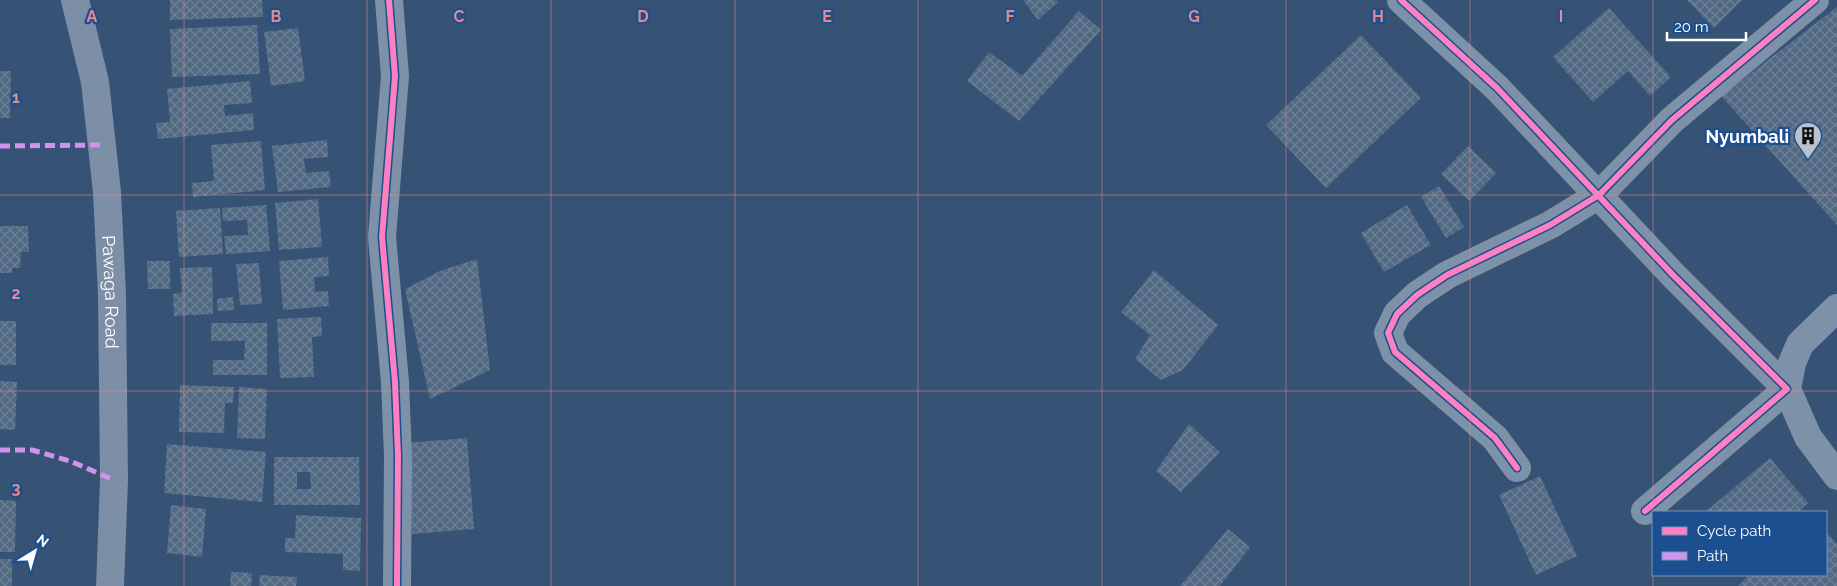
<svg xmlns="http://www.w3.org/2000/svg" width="1837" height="586" viewBox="0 0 1837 586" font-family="Raleway,sans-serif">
	<defs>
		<pattern id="building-cross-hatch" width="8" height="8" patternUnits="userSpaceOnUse" patternTransform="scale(1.25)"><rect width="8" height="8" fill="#526984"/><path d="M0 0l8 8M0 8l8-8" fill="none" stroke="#6c8096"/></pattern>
	</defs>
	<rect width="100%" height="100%" fill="#365274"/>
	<!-- building -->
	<path fill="url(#building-cross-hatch)" fill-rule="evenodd" d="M170,0h92l1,17 -93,3z
		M1023,0h33l2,2 -20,18z
		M1687,0h55l-28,28z
		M1837,7v218l-116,-129z
		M1609,8l62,69 -21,19 -22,-25 -35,31 -40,-45z
		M1079,11l22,19 -82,91 -52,-40 22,-29 33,24z
		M257,25l3,49 -88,3 -2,-48z
		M298,28l7,53 -34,5 -7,-54z
		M1361,35l60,63 -95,90 -60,-63z
		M0,71h11l-1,47h-10z
		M250,81l2,22 -28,2 1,11 28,-3 1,17 -96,9 -2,-16 14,-1 -3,-33z
		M327,140l1,17 -24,2 2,14 23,-2 2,16 -53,5 -6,-46z
		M261,141l4,49 -72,7 -1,-14 22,-2 -3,-36z
		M1468,146l28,27 -27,28 -28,-27z
		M1439,186l25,41 -18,11 -25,-41z
		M318,199l4,48 -43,3 -4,-47z
		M266,205l4,46 -44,3 -2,-18 24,-1 -1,-15 -24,1 -1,-13z
		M1407,205l24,40 -47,27 -23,-39z
		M220,208l3,46 -44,3 -3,-46z
		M0,226h28l1,26h-8l-1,16h-8v5h-12z
		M328,257l1,19 -15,1 1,15 13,-1 1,15 -46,4 -4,-49z
		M477,259l13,111 -60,29 -25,-110 35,-18z
		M147,261h23v28h-22z
		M259,263l3,41 -22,1 -4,-41z
		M212,267l1,47 -39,2 -1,-22 9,-1 -2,-25z
		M1154,270l64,55 -35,45 -22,10 -26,-21 15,-24 -29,-23z
		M233,297l1,13 -16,1 -1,-12z
		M321,317l1,19 -10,1 2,40 -34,1 -3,-59z
		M0,321h16v44h-16z
		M211,323h56v52h-54v-15h31l1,-19h-34z
		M0,381l17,1 -2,48 -15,-1z
		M180,385l54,2 -1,16h-8l-1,30 -45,-1z
		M239,387l28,2 -2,50 -28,-1z
		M1189,424l31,28 -39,40 -25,-21z
		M467,438l7,91 -62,5 -7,-91z
		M167,444l99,8 -4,50 -98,-9z
		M274,457h85l1,48h-86zM297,472h13l1,17h-14z
		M1770,458l38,45 -10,9h-93z
		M1540,476l37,80 -41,19 -37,-80z
		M0,500l16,1 -1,51h-15z
		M171,505l35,4 -4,48 -35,-4z
		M296,515l65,3 -1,53 -17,-1v-16l-58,-2v-14h10z
		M1228,529l22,18 -30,39h-40z
		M1826,531l11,13v42h-99l11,-11h77z
		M0,559h12v27h-12z
		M231,572l21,1 -1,13h-21z
		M260,575l37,2 -1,9h-37z"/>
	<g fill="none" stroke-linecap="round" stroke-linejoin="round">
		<!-- minor -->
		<path stroke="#7d92a8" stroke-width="28" d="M389,0l6,76 -13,161 13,145 3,74 -1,130
			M1401,0l96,88 176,187 114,114 -142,122
			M1837,308l-37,36 -8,19 -5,26 21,48 29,39
			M1517,468l-22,-30 -100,-86 -7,-19 9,-19 20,-19 30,-20 103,-50 49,-30 73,-75 143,-120"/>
		<!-- major -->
		<path stroke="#7d8ea7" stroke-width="28" id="s1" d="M75,0l20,82 12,110 5,102 2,186 -4,106"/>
		<!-- quiet -->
		<path stroke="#d193ec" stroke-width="5" stroke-dasharray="10 5" stroke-linecap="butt" d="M0,146l102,-1
			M0,450h32l38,11 44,19"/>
		<defs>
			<path id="cycleway" d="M389,0l6,76 -13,161 13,145 3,74 -1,130
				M1401,0l96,88 176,187 114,114 -142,122
				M1517,468l-22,-30 -100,-86 -7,-19 9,-19 20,-19 30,-20 103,-50 49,-30 73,-75 143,-120"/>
		</defs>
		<!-- cycleway casing -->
		<use href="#cycleway" stroke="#1b4f8f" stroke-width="9"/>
		<!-- cycleway -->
		<use href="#cycleway" stroke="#ff80c0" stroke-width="6"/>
	</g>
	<!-- grid -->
	<path fill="none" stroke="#e88989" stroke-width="1" stroke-opacity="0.55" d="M184,0v586M367,0v586M551,0v586M735,0v586M918,0v586M1102,0v586M1286,0v586M1470,0v586M1653,0v512M0,195h1837M0,391h1837M1653,575v11"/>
	<!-- icons -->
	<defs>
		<symbol id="building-pin" viewBox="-11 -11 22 30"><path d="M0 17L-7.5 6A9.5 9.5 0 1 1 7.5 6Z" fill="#b9c2ce" stroke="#1b4f8f"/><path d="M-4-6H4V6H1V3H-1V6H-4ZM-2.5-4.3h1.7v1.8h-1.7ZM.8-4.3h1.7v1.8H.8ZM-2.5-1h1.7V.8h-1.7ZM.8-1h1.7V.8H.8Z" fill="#111"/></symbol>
	</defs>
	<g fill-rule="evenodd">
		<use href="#building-pin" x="1792" y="120" width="32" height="43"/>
	</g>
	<g text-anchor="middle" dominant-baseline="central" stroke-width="4.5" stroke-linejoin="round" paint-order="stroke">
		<!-- poi labels -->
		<g font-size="18" font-weight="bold" fill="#fff" stroke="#1b4f8f" text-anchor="end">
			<text x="1789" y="136">Nyumbali</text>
		</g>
		<!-- street labels -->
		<g font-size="18" fill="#fff" stroke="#1b4f8f">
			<text stroke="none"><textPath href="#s1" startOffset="295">Pawaga Road</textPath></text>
		</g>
	</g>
	<g font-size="16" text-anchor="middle" font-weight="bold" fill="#e88989" stroke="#1b4f8f" stroke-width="4.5" stroke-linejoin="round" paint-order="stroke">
		<text x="92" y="22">A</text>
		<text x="276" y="22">B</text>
		<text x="459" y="22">C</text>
		<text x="643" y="22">D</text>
		<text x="827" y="22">E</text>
		<text x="1010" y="22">F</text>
		<text x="1194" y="22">G</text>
		<text x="1378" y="22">H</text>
		<text x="1561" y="22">I</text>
		<text x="16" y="103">1</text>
		<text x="16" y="299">2</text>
		<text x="16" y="494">3</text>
	</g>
	<!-- legend -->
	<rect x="1652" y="511" width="175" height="65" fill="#1b4f8f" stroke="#7695bc"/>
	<rect x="1662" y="527" width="25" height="8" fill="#ff80c0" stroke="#7695bc"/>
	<text x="1697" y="536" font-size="15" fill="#ffffff">Cycle path</text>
	<rect x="1662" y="552" width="25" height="8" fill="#d193ec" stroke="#7695bc"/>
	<text x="1697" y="561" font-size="15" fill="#ffffff">Path</text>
	<!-- north arrow -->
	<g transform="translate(35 551) rotate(37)" stroke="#1b4f8f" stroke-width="4" paint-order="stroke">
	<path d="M0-4L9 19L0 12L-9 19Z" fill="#ffffff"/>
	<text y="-8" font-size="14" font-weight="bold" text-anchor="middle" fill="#ffffff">N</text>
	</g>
	<!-- scale -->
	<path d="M1667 32v8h79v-8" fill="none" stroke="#ffffff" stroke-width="2.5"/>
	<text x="1674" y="32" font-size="15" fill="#ffffff" stroke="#1b4f8f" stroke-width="4" paint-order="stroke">20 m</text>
</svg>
